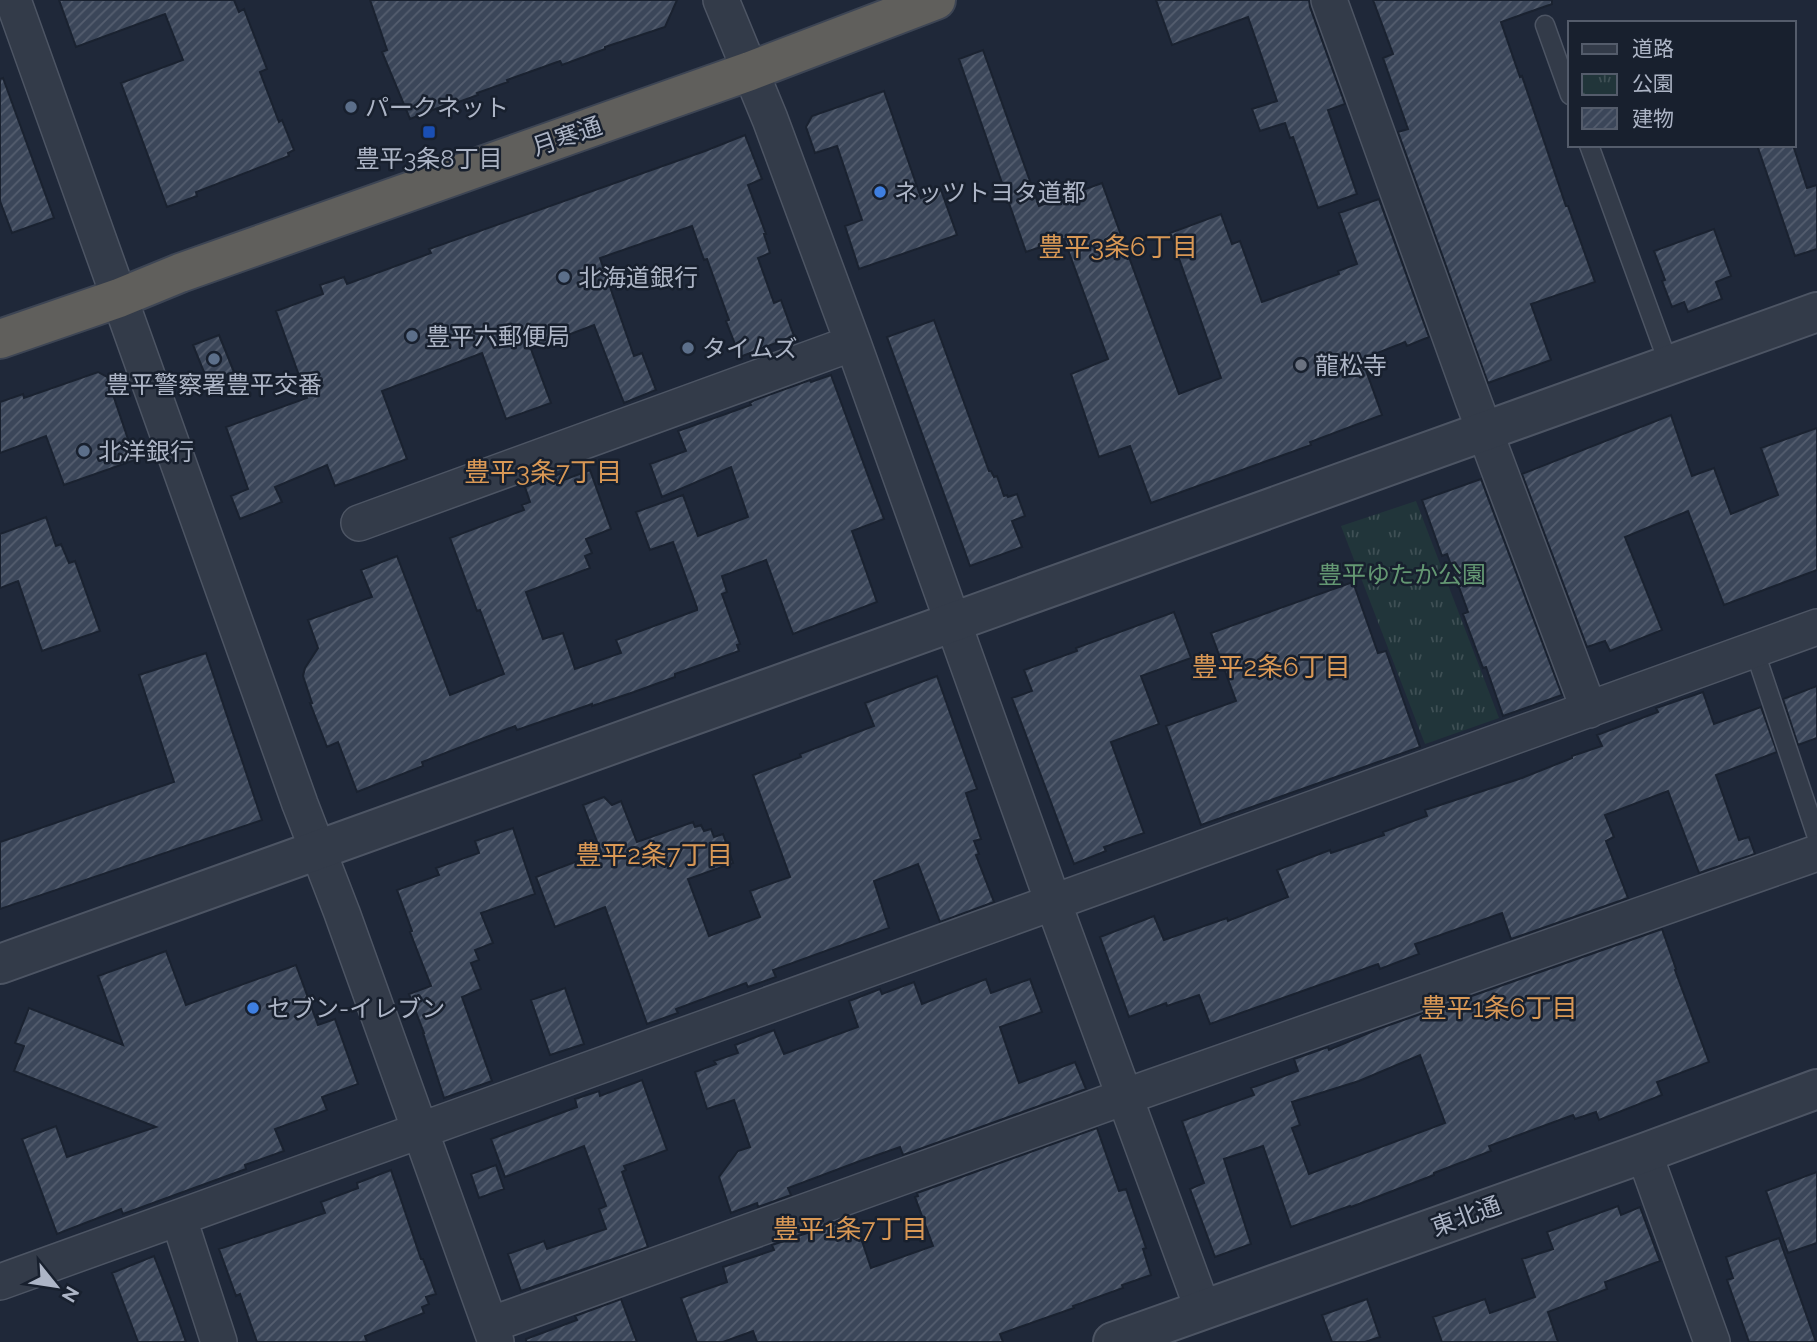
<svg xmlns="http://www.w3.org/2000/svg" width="1817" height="1342" viewBox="0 0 1817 1342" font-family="Raleway,'Noto Sans JP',sans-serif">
	<defs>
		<pattern id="park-tufts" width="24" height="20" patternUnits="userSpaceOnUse" patternTransform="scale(1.75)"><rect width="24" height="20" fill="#21353a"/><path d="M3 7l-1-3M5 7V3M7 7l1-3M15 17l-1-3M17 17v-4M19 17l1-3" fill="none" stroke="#3f5055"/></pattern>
		<pattern id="building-hatch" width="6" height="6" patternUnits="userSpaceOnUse" patternTransform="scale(1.75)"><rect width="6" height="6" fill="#3b4659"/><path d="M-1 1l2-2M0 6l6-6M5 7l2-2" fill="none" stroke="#555e6f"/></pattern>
	</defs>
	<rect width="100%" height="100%" fill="#1f2839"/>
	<!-- park -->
	<path fill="url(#park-tufts)" d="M1416,501l83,217 -74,26 -84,-218z"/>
	<!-- building -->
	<path fill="url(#building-hatch)" stroke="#1a2230" stroke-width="2" fill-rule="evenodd" d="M59,0h175l5,12 5,-3 23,60 -7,3 19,50 3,-2 12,30 -6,3 1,3 -93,36 1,4 -30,11 -46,-124 62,-23 -18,-46 -89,33z
		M370,0h307l-12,27 -60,20v2l-43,16 -2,-4 -53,19 1,2 -31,11 1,2 -25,9v-2l-43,17 -28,-67 5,-2z
		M1156,0h153l1,7 35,97 -17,6 29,84 -39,14 -25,-71 -3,1 -5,-15 -25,8 -8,-22 25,-8 -29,-84 -76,28z
		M1373,0h179v4l-51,18 19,55 2,-1 44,130h2l27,76 -64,22 20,56 -63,23 -90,-251 10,-3 -25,-71 10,-4z
		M983,50l56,156 63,-23 77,211 42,-16 -51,-145 51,-19 11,30 8,-3 22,61 77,-28 -1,-3 19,-7 -18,-51 40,-14 50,138 -22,9 -2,-4 -43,17 20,56 -72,27 1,3 -160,58 -21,-57 -31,11 -28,-83 37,-15 -44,-120 -38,13 -67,-193z
		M3,78l51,140 -42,15 -12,-32v-122z
		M884,91l37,107 20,-8 16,45 -98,34 -14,-43 17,-6 -25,-74 -22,7 -9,-26 6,-11z
		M745,135l17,44 -14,6 18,49h-2l6,19 -12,5 16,45 7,-3 13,36 -54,21 -14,-36 3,-1 -22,-61 -3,1 -12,-34 -92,32 34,98 8,-3 14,37 -32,13 -30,-78 -63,24 20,54 -45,16 -24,-66 -100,38 25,68 -72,27 -8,-21 -52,22 7,15 -42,17 -9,-23 17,-7 -22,-62 81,-29 -31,-87 47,-17 -3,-9 24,-8 3,7 84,-31 -2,-4 276,-98z
		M1757,145h36l14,43 10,-3v64l-22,7z
		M1714,229l17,47 -15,6 6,17 -34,13 -4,-10 -12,5 -10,-26 3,-1 -11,-29z
		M934,320l55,151h2l3,6 3,-1 7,20 3,-1 1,2 9,-3 8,22 -13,5 10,26 -52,19 -83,-229z
		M219,335l15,37 -26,10 -15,-37z
		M98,372l9,5 28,83 -71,25 -18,-49 -46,17v-51l23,-8 1,4z
		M831,375l53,144 -32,12 25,71 -84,32 -27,-74 -44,16 5,16 -5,2 18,50 -3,1 2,6 -64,23v3l-41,15 -42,14v-2l-75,26 -2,-4 -93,36 1,4 -66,26 -19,-50 -11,5 -17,-44h2l-9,-27 2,-8 13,-20 -10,-28 64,-23 -11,-27 36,-14 53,139 54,-21 -24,-64 -3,1 -27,-73 74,-28 -2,-5 8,-3 -5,-15 37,-14 2,7 26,-10 21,59 -25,10 6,14 -7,3 5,12 -64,24 17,47 20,-6 12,36 46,-16 -5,-13 81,-30v-2l-24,-66 -23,8 -14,-38 47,-17 15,41 50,-19 -17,-50 -69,30 -12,-33 36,-13 -8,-20 73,-26 -1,-2 5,-3 55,-20 1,2z
		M1671,415l21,61 22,-8 17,46 47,-19 -17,-47 56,-20v142l-93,35 -36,-94 -63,26 37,93 -52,21 -5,-10 -18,6 -65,-173z
		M1481,479l81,216 -59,21 -17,-49 -3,1 -20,-54 5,-2 -21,-58 -5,2 -20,-56z
		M46,517l10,29 5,-2 8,19 6,-2 25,70 -58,20 -24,-70 -18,7v-54z
		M1353,582l25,71 8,-2 34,96 -219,78 -35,-99 70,-25 -25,-68z
		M1174,612l17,46 -50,18 18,48 -48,18 33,91 -40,14 2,4 -32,13 -62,-166 20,-7 -8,-21 53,-19 -1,-3z
		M206,653l56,167 -262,89v-67l174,-60 -35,-107z
		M937,676l40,113 -11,4 15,46 -7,2 5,13 -3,1 18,47 -54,20 -22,-58 -44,17 15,47 -116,42 3,7 -28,10 -2,-4 -70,26 2,4 -31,11 -42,-117 -50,20 -19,-50 65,-25 -18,-47 21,-8 8,8 9,-4 16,41 56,-20 2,5 6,-2 3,6 7,-2 3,8 9,-3 10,29 -45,16 21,57 51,-19 -10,-26 40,-14 -37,-102 48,-18 -1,-3 74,-28 -9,-23z
		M1817,686v52l-19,7 -15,-46z
		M1703,692l11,32 47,-17 16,45 -61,23 23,65 10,-3 6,17 -56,19 -31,-82 -63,24 9,22 -8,4 22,57 -117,41 -9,-26 -87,31 4,10 -39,15 -2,-5 -168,60 -11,-29 -32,11 -1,-3 -37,14 -29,-80 54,-21 10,24 63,-22 1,3 60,-24 -11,-27 53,-20 1,3 53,-18 -1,-3 44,-16 -2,-6 97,-32 50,-20v-2l30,-10 -5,-11 61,-23 -2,-4z
		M513,828l22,66 -54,19 12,30 -18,7 4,10 -8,3 10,26 -19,8 30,84 -48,17 -21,-65h1l-15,-39 22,-8 -21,-54 2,-1 -15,-41 42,-15 -3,-7 43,-15 -4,-12z
		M1662,929l14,40 -1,1 34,92 -52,20 5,13 -63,25 -3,-8 -21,7 -2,-4 -84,31 2,5 -57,22v2l-83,32 -1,-1 -59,21 -28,-81 -39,13 27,85 -36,13 -25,-68 14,-6 -22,-62 72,-26 -3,-7 47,-17 -4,-12 34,-12 1,3 49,-21zM1420,1055l25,68 -136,51 -17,-46 8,-3 -8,-23 67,-21z
		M166,951l20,54 110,-40 22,60 17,-6 23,65 -36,13 5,13 -52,19 9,22 -39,14 1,4 -123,45 -2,-5 -64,25 -35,-95 34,-13 11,31 89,-30 -142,-56 10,-25 -9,-3 14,-35 94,37 -25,-69z
		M986,979l5,14 39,-14 12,33 -42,15 19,56 56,-21 11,27 -183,66 -3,-8 -40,14 -72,27 3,7 -33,12 -1,-4 -26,10 -12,-36 19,-26 12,-4 -16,-47 -27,9 -12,-37 21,-8 -2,-3 24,-8 -3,-8 39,-15 10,24 74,-27 -9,-26 31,-12 2,5 32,-12 8,22z
		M565,988l19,56 -34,11 -19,-55z
		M642,1080l25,70 -43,16 2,4 -4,2 26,75 -127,44 -13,-37 36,-13 3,8 59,-20 -7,-20 7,-3 -22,-60 -79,31 -14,-38 86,-32 -2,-8 24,-8 1,5z
		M1097,1128l22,63 7,-2 20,59 -3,1 8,26 -29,10 1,3 -50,18 1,2 -74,26 3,8h-246l-4,-11 -30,11h-26l-16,-44 46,-16 -4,-15 51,-17 -2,-5 82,-28 17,51 62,-22 -18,-49 3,-1 -1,-3z
		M496,1165l8,24 -25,9 -8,-24z
		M391,1170l30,89h2l13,35 -10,3 3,7 -7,3 2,6 -59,23 2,6h-110l-17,-48 -4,2 -17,-47 106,-36 -4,-11 37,-14 -1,-5z
		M1817,1172v71l-29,10 -22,-62z
		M1618,1206l3,9 19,-8 20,54 -55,21 2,7 -59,23 10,30h-116l-9,-25 52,-18 5,14 45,-16 -13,-38 31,-10 -6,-17z
		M1779,1238l37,104h-67l-22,-62 6,-2 -7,-21z
		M154,1256l20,52 12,34h-48l-26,-69z
		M621,1299l16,43h-111v-3l51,-19 -2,-4z
		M1367,1299l13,38 -15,5h-33l-10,-27z"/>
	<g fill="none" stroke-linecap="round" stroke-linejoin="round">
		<defs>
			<path id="service" d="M1545,25l25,70
				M1589,145l80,220
				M1754,649l63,188"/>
			<path id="minor" d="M13,0l287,804 42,109 154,429
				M721,0l49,119 83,224 200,559 150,408
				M1329,0l144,400 116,310
				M359,523l494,-180
				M1644,1153l68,189
				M179,1219l40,123
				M0,1282l1817,-655
				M490,1325l634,-228 693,-244"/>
			<path id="tertiary" d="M0,964l1817,-652
				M1113,1342l531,-189 173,-64"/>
			<path id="trunk" d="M0,339l119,-41 61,-25 570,-202 186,-71"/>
		</defs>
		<!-- service casing -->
		<use href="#service" stroke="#4d5564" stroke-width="21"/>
		<!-- minor casing -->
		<use href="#minor" stroke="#4d5564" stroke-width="38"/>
		<!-- tertiary casing -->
		<use href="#tertiary" stroke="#4d5564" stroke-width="42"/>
		<!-- trunk casing -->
		<use href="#trunk" stroke="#3d4554" stroke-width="42"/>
		<!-- service -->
		<use href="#service" stroke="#333b49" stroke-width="18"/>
		<!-- minor -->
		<use href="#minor" stroke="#333b49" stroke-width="35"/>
		<!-- tertiary -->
		<use href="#tertiary" stroke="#333b49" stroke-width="38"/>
		<!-- trunk -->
		<use href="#trunk" stroke="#605f5c" stroke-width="38"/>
	</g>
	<!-- markers -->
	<g fill="#5c6f8a" stroke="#18202e" stroke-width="2.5">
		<circle cx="351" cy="107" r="7"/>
		<circle cx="564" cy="277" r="7"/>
		<circle cx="412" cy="336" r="7"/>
		<circle cx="688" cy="348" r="7"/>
		<circle cx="214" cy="359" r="7"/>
		<circle cx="84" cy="451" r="7"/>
	</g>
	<rect fill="#1a4fb4" stroke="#18202e" stroke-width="2.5" x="422" y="125" width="14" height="14" rx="3.5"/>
	<g fill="#3f7fe0" stroke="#18202e" stroke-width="2.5">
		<circle cx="880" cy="192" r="7"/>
		<circle cx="253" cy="1008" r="7"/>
	</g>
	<circle fill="#6b7280" stroke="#18202e" stroke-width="2.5" cx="1301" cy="365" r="7"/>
	<g text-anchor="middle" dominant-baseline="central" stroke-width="5" stroke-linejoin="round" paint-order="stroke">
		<!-- poi labels -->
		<g font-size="24" fill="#adb5c6" stroke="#18202e" text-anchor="start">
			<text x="365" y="107">パークネット</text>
			<text x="429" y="158" text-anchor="middle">豊平3条8丁目</text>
			<text x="894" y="192">ネッツトヨタ道都</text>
			<text x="578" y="277">北海道銀行</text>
			<text x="426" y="336">豊平六郵便局</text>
			<text x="702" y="348">タイムズ</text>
			<text x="1315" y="365">龍松寺</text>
			<text x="214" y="384" text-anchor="middle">豊平警察署豊平交番</text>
			<text x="98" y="451">北洋銀行</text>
			<text x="267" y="1008">セブン-イレブン</text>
		</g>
		<!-- street labels -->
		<g font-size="24" fill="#adb5c6" stroke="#18202e">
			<text transform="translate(567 136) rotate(-19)">月寒通</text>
			<text transform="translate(1466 1216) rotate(-20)">東北通</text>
		</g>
		<!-- park labels -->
		<g font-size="24" fill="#649873" stroke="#18202e">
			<text x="1402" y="574">豊平ゆたか公園</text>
		</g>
		<!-- neighbourhood labels -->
		<g font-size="26" fill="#d99855" stroke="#18202e">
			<text x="1118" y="247">豊平3条6丁目</text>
			<text x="543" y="472">豊平3条7丁目</text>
			<text x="1271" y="667">豊平2条6丁目</text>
			<text x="654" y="855">豊平2条7丁目</text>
			<text x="1499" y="1008">豊平1条6丁目</text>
			<text x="850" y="1229">豊平1条7丁目</text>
		</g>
	</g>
	<!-- legend -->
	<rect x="1568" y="21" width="228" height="126" fill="#18202e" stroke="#545c6b" stroke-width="2"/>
	<rect x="1582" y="44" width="35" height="10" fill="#333b49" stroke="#545c6b" stroke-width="2"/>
	<text x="1632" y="56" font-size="21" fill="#adb5c6">道路</text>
	<rect x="1582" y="74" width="35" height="21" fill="url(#park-tufts)" stroke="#545c6b" stroke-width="2"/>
	<text x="1632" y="91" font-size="21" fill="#adb5c6">公園</text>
	<rect x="1582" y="108" width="35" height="21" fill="url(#building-hatch)" stroke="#545c6b" stroke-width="2"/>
	<text x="1632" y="126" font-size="21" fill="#adb5c6">建物</text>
	<!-- north arrow -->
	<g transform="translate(56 1286) rotate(120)" stroke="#18202e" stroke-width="5" paint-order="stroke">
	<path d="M0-5L12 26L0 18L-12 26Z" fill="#adb5c6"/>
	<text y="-10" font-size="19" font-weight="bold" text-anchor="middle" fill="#adb5c6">N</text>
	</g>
</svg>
